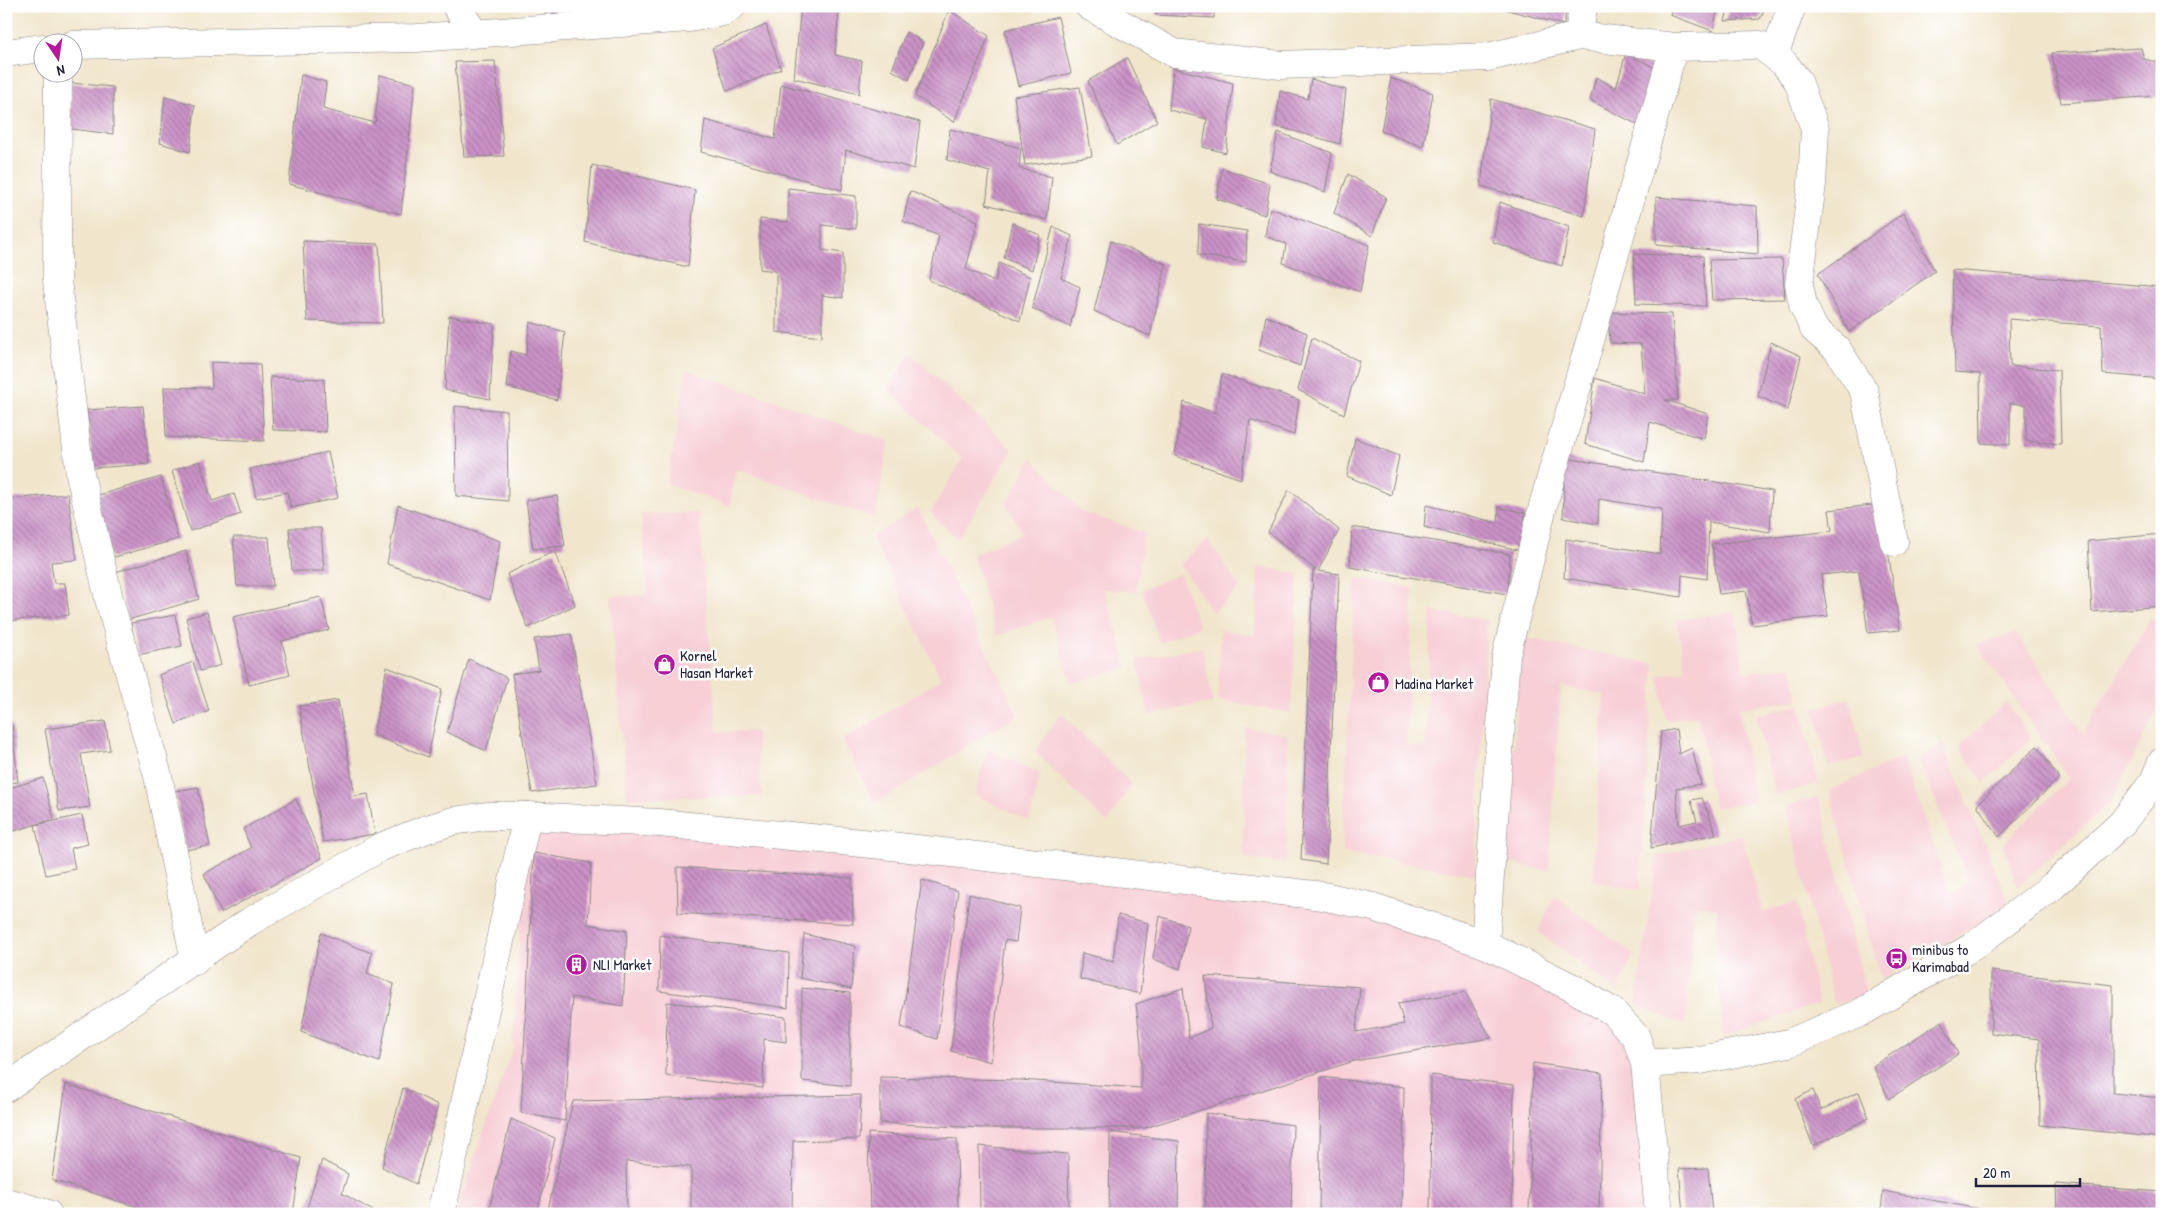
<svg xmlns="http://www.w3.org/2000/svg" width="2168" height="1220" viewBox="0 0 2168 1220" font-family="'Patrick Hand',sans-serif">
	<defs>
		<pattern id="building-back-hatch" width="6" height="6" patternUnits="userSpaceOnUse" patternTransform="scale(1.25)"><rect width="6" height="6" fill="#cb93c7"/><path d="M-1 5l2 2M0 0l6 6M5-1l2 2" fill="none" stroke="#a478a3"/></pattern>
	</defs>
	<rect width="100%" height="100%" fill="#fff"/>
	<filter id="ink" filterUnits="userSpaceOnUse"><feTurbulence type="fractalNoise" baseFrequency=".02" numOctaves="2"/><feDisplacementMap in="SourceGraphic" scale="10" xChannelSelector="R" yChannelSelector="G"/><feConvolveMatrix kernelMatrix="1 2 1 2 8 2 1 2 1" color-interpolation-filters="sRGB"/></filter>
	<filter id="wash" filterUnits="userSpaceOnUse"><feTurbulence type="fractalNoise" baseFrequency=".0096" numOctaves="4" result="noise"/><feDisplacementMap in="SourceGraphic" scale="20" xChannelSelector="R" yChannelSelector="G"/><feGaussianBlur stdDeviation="1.12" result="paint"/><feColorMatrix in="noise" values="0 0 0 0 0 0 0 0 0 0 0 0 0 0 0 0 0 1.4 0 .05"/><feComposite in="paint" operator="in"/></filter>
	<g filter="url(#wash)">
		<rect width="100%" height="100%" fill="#f1e6cc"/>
		<!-- built -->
		<path fill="#f7cfd5" d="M910,353l103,97 -55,89 -28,-26 33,-54 -75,-70z
			M687,370l202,71 -14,77 -139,-49 -6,37 -63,-22z
			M1032,458l50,54 62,20 -8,60 -32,-3 24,79 -57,15 -20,-66 -55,19 -23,-81 50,-22 -17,-28z
			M918,508l100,207 -143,89 -32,-64 98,-61 -69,-142z
			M699,513l18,219 39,-1 6,65 -135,2 -17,-202 38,-1 -7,-81z
			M1208,539l32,49 -27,25 -33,-49z
			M1258,566l41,8 -8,139 -73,-13 3,-70 34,5z
			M1180,574l19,53 -39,16 -18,-53z
			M1355,578l58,10 -7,157 19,3 6,-137 56,9 -12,255 -133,-23z
			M1735,612l10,61 47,-7 6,34 -59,8 16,94 -41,6 -16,-92 -32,4 -8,-45 27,-4 -8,-51z
			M2150,619l12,3v78l-50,101 -94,85 -15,-42 66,-66 -92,-134 39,-11 67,101z
			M1521,637l133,27 -14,226 -47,-9 11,-186 -43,-9 -12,185 -42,-9z
			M1202,647l11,55 -64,13 -12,-55z
			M1850,699l14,59 -36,8 -14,-58z
			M2006,702l25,36 -47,45 -25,-36z
			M1800,705l19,79 -44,11 -19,-80z
			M1061,713l71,71 -25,39 -72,-71z
			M1245,728l43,6 -2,130 -43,-6z
			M1943,744l67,162 -129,73 -52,-189 74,-33 47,137 18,-13 -50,-123z
			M987,749l54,25 -12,47 -54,-26z
			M1819,797l48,199 -33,8 -48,-198z
			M527,816l846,91 112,37 151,93 25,177h-1206l58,-167z
			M1742,835l21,77 34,-10 22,102 -96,32 -7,-128 -21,-3 -10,121 -49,-22 21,-148z
			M1554,896l80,59 -17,36 -79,-59z"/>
		<g id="blocks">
			<!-- building -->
			<path fill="url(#building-back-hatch)" d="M537,6h20l-6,12z
				M801,6h19l19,5 -4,44 27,6 -3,33 -65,-16z
				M1155,6h59v12l-58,-3z
				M1497,6h70l-3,19 -67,-18z
				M1672,6h46l-5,25 -43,-16z
				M1729,6h37l-6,13 -35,2z
				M949,10l40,26 -35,86 -39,-26z
				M1058,17l13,56 -53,13 -13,-56z
				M766,25l15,44 -54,22 -15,-43z
				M906,32l17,10 -14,38 -17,-10z
				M2141,48l3,11 13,3 1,34 -97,7 -9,-50z
				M1626,53l29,15 -17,57 -48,-25 6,-23 20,11z
				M1127,58l30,63 -40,24 -29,-64z
				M495,61l9,95 -40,1 -9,-95z
				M1173,68l60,15 -7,70 -23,-6 4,-28 -38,-9z
				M301,75l25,7 -3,27 52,14 5,-48 35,9 -14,130 -112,-30z
				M1391,78l42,15 -10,54 -42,-16z
				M1311,79l35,11 -6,54 -64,-18 4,-35 28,8z
				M71,83l42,4v47l-42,-5z
				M781,84l139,38 -6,47 -68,-19 -4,40 -141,-38 4,-32 70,19z
				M1080,87l12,69 -67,9 -11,-69z
				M165,97l30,8 -5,47 -30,-9z
				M1491,99l104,30 -11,87 -103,-30z
				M950,129l71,19 -2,20 33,9 -5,43 -61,-16 4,-32 -43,-12z
				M1278,132l54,21 -7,39 -55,-21z
				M592,165l103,25 -7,77 -103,-25z
				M1222,168l48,16 -5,31 -48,-16z
				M1348,174l38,23 -14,39 -38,-23z
				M788,188l68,8v33l-34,-4v25l21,3v45l-21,-3v42l-46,-5v-61l-16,-2v-50l28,3z
				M910,191l68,30 -12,48 29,13 4,-19 31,14 -10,44 -91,-41 10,-44 -36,-15z
				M1656,197l101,9 1,48 -102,-9z
				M1500,202l69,25 -7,39 -69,-24z
				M1270,208l99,37 -9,47 -77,-29 3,-19 -21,-8z
				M1903,213l32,58 -86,61 -31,-58z
				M1012,223l28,12 -8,35 -28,-12z
				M1199,224l48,7 -1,31 -48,-7z
				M1053,227l19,9 -11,42 19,9 -10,40 -38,-19z
				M303,241l76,3 4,79 -76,-2z
				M1111,241l55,23 -16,72 -56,-25z
				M1634,254l69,2 3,50 -70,-2z
				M1782,259l3,40 -73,1 -3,-40z
				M1952,270l209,17 1,92 -59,-5 -2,-48 -92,-7 1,47 49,4 2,74 -35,-3v-36l-16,-2v42l-29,-2 -1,-69 -25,-2z
				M1608,312l64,2 6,86h-13l43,14 -4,25 -54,-17 -6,40 -59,-18 10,-66 50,16 -4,-50 -31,-1z
				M449,316l45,8 -4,75 -45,-9z
				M1266,316l41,17 -7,33 -41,-16z
				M530,322l35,10 -8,68 -50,-13 4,-36 15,4z
				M1312,338l47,23 -15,53 -46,-24z
				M1771,342l30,14 -13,54 -30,-14z
				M211,362l49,2 4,77 -98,-4 -2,-50 48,1z
				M1222,374l77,26 -5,35 -44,-15 -9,59 -66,-23 9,-54 31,11z
				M270,377l54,2 2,53 -53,-2z
				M143,406l6,58 -56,4 -6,-58z
				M455,406l52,5 1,90 -52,-5z
				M1355,438l44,18 -8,39 -44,-19z
				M328,452l10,46 -47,10 -4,-16 -31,6 -6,-29z
				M1565,458l207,33 -2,41 -61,-10 -2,57 -25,-4 -1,22 -117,-19 2,-39 94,15 2,-45 -63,-10 -1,25 -35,-6z
				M200,461l12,40 22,-7 7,20 -51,17 -18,-60z
				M161,477l17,62 -67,19 -16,-62z
				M1289,490l50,40 -21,41 21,3 -13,290 -25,-4 12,-290h3l-48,-38z
				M68,494l9,66 -26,2 3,21h11l4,32 -63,6v-122z
				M557,496l8,50 -32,3 -7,-49z
				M1881,504l19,126 -32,3 -9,-62 -38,4 7,41 -76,9 -6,-34 -27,3 -7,-50 120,-13 -3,-21z
				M398,505l102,36 -10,59 -103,-36z
				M1426,505l72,18 1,-16 26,6 -3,38 -98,-24z
				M1352,527l158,27 -2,40 -158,-27z
				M289,528h32l3,43h-32z
				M2162,534v72l-70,6 -4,-71z
				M233,537h36l4,49h-36z
				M186,551l13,48 -71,21 -13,-48z
				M555,551l20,54 -47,23 -21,-54z
				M321,597l8,33 -47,11 8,34 -41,10 -16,-68z
				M207,612l14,53 -21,6 -14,-53z
				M175,615l7,31 -45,9 -6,-32z
				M571,634l26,150 -65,9 -20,-119 27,-4 -5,-31z
				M469,659l38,19 -21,73 -39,-19z
				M193,662l16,49 -33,13 -17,-49z
				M387,667l55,22 -14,68 -55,-22z
				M338,700l17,96 13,-2 7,40 -52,8 -24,-136z
				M105,721l5,29 -29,4 9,53 -31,4 -14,-82z
				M6,725h6l6,57 -12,1z
				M1676,729l3,25 13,-6 9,36 -25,4 3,37 18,-4 -6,-21 11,-2 14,36 -65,14 10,-116z
				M2037,746l22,32 -60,59 -22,-32z
				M43,778l11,41 -47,14 -1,-44z
				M198,787l12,59 -25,4 -10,-59z
				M296,799l26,59 -101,55 -17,-39 47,-26 -8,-19z
				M82,815l6,29 -17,4 4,21 -29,6 -11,-50z
				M534,853l57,10 -3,61 39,7 -4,75 -51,-9 -7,124 -44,-8z
				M677,867l175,11 1,46 -175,-11z
				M922,880l36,11 -21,148 -36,-12z
				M969,894l51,14 -4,34 -11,-2 -14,122 -40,-11z
				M1118,915l30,8 -8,71 -60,-15 2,-26 31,8z
				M1160,916l28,10 -8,43 -27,-10z
				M321,933l51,20 -5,21 27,10 -15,78 -78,-30z
				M804,934l51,12 -4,43 -51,-11z
				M660,935l129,18 -1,55 -129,-17z
				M1991,971l122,14v108l49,5v40l-122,-13 -1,-86 -48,-6z
				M1205,976l155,11 -4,45 48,-8 -6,-21 67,-11 26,46 -137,23 -209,67h-163l-102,-5v-46l140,3 121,8v-44l-5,-40 47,-16 6,50 22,-10z
				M802,988l48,5v93l-48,-5z
				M667,1002l119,15v25l-22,-3 -1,49 -97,-12z
				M1942,1021l16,33 -69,45 -16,-33z
				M1533,1063l69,10 -3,141h-70z
				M1431,1075l83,10 -2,129h-82z
				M1321,1077l83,10 -2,127h-83z
				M66,1084l235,74 -8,56h-134l-107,-34z
				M403,1088l35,17 -22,79 -34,-17z
				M1813,1090l8,20 38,-18 10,26 -56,28 -18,-47z
				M861,1095l-2,44 -66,2 -1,73h-101v-47l-65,-6 1,53h-80l26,-113z
				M1206,1113l87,12 -2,89h-86z
				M511,1119l44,19 -18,76h-49z
				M1110,1132l69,9 -1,73h-69z
				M868,1133l89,6 1,75h-88z
				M979,1146l89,8 1,60h-89z
				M322,1160l26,14 -6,19 31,18v3h-68z
				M1708,1168l4,46h-29l-4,-45z
				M2056,1184l106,8v22h-105z
				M1883,1191l118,22v1h-120z"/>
		</g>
	</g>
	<g filter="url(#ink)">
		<use href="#blocks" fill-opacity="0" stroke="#8a8484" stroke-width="1"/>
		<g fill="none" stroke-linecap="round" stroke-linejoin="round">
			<defs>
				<path id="minor" d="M456,6l19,28
					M1089,6l85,47 107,12 207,-8 91,-21 95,11 86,-2 24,18 14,18 17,48 -3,55 -13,100 4,21 11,24 23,20 27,42 30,151
					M1579,36l4,-30
					M72,45l345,-7 272,-20 34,-6 9,-6
					M6,53l36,-5
					M1774,55l18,-49
					M58,72l-1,209 23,193 29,125 49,177 37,185
					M1485,944l21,-288 38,-154 130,-455
					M441,1214l86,-398"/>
				<path id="secondary" d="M1645,1064l55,-4 89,-17 71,-30 112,-66 81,-61 69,-63 32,-42 8,-19
					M6,1088l243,-166 132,-75 43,-17 29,-9 34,-5h40l132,7 223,22 441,51 50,11 112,37 88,44 40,24 23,25 9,27 14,150"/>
				<path id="trunk" d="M6,1202l42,12"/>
			</defs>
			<!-- minor casing -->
			<use href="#minor" stroke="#8a8484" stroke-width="29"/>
			<!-- secondary casing -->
			<use href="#secondary" stroke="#8a8484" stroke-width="29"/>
			<!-- trunk casing -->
			<use href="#trunk" stroke="#8a8484" stroke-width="29"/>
			<!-- minor -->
			<use href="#minor" stroke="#fff" stroke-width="28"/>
			<!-- secondary -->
			<use href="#secondary" stroke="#fff" stroke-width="28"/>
			<!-- trunk -->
			<use href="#trunk" stroke="#fff" stroke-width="28"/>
		</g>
	</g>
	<!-- icons -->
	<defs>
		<symbol id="shop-disc" viewBox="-11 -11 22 22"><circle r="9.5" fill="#b5179e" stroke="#fff"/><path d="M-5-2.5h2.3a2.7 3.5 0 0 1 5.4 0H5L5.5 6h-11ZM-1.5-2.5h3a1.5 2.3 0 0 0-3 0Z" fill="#fff"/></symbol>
		<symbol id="bus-disc" viewBox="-11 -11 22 22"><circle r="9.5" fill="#b5179e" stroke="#fff"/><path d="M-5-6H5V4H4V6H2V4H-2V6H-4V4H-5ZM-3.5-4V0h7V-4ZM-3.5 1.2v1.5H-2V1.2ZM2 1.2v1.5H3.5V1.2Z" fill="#fff"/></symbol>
		<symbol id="building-disc" viewBox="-11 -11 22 22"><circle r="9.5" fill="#b5179e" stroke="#fff"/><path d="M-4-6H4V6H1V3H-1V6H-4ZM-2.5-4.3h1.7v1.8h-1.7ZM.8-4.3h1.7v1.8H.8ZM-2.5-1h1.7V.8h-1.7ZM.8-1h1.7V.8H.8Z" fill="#fff"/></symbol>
	</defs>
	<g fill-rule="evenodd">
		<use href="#shop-disc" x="652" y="652" width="25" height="25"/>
		<use href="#shop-disc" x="1366" y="670" width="25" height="25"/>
		<use href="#bus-disc" x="1884" y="946" width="25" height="25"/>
		<use href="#building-disc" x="564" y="952" width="25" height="25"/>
	</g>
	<g text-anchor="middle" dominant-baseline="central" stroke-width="5" stroke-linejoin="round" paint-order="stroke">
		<!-- poi labels -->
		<g font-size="15" fill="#22223b" stroke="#fff" text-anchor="start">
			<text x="680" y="655">Kornel<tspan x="680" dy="17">Hasan Market</tspan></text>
			<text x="1395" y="683">Madina Market</text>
			<text x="1912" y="949">minibus to<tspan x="1912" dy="17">Karimabad</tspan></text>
			<text x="593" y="964">NLI Market</text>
		</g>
	</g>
	<!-- margin -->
	<rect width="2168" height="1220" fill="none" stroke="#fff" stroke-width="25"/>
	<!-- north arrow -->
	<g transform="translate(58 58) rotate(167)"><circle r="24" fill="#ffffff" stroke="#a7a7b1"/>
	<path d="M0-4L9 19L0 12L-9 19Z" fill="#b5179e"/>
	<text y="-8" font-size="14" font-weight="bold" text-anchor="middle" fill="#22223b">N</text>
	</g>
	<!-- scale -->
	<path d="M1976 1178v8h104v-8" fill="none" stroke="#22223b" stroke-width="2.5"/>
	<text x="1983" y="1178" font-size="15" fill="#22223b" stroke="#ffffff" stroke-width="4" paint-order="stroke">20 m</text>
</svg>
